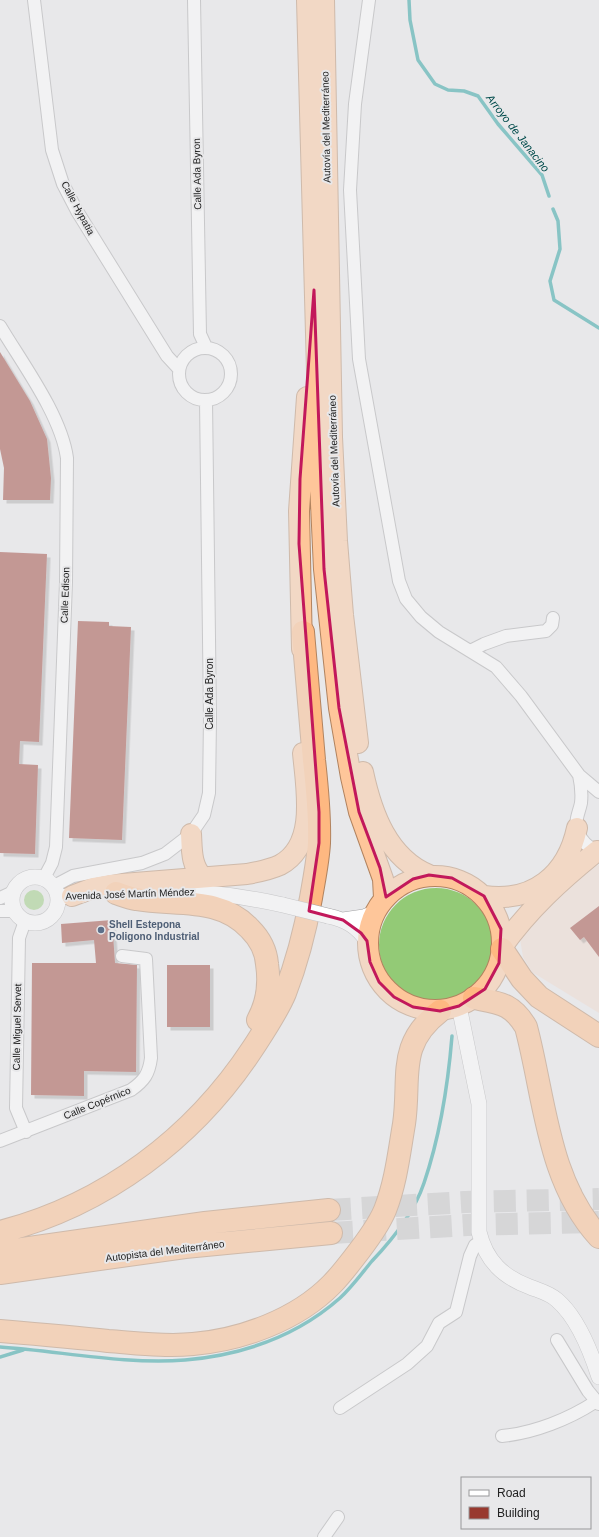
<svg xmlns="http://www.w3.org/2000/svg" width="599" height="1537" viewBox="0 0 599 1537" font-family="Arial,sans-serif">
	<defs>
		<filter id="shadow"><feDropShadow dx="3.5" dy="3.5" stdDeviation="0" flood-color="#0004"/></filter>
	</defs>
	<rect width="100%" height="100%" fill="#e8e8ea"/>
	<!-- commercial -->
	<path fill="#f0d9cd" d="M599,865v148l-67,-41 -9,-15 -3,-18 10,-16 59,-55z"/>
	<!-- green -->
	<path fill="#93ca76" d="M379 945a57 57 0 1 1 114 0a57 57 0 1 1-114 0Z
		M24 900a10 10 0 1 1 20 0a10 10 0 1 1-20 0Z"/>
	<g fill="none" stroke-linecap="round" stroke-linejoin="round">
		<!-- stream -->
		<path stroke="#159999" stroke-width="3.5" d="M409,0l1,20 8,40 17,24 13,6 16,1 14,5 20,28 44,51 7,21
			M553,209l5,12 2,28 -10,32 4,19 45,28
			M0,1347c60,4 126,18 185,13 57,-5 112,-24 155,-62 12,-11 22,-25 32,-37 22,-23 42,-48 52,-78 16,-47 24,-98 28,-147
			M0,1357l23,-7"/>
	</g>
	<!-- building -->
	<path fill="#98392f" filter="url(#shadow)" d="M0,352l30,49 17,38 4,39 -1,22h-47l1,-32 -4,-19z
		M0,552l47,2 -8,188 -19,-1 -1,23 19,1 -3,89 -35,-1z
		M78,621l31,1v4l22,1 -9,213 -53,-2z
		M599,906v51l-15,-20 -4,3 -10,-12z
		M112,920l3,43 22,2 -1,107 -52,-1v25l-53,-1 1,-132h64l-2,-23 -32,3 -1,-19z
		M167,965h43v62h-43z"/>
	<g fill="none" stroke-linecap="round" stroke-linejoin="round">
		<!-- motorway-tunnel -->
		<path stroke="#c0c0c2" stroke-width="22" stroke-dasharray="22 11" stroke-linecap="butt" d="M329,1210l136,-8 134,-3
			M331,1233l136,-8 132,-3"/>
		<defs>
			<path id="minor" d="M34,0l18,150 11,34 14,27 90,145 12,13
				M194,0l6,334 6,13
				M369,0l-14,104 -5,86 9,169 40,222 7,18 15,18 18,15 57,35 25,29 58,79 20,17
				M0,326c22,37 61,89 67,132l-1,124 -10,265 -4,16 -8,15
				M179 374a26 26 0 1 1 52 0a26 26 0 1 1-52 0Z
				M470,651l14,-7 22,-8 40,-5 6,-6 1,-7
				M579,775c2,9 3,19 2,28 -1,5 -3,10 -4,15 -3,15 8,30 22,33
				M54,886l19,-10 69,-13 23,-9 26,-20 13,-19 5,-22 1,-75 -4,-318
				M0,898l13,-6
				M0,911h15
				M25,921l-6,17 -3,170 10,24
				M0,1141l131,-51c13,-9 18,-16 20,-32l-5,-99 -24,-3
				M557,1340l31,51 11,13
				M340,1408l67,-44 20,-18 12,-23 17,-11 14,-56 5,-11 6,-3
				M502,1436c32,-3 67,-17 93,-34
				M324,1537l14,-20"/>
			<path id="tertiary" d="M12 900a23 23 0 1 1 46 0a23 23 0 1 1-46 0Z
				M151,892c45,-2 88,3 132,13
				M58,897l25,-2
				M328,916c18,4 29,10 39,25
				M343,920l21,-3 10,-4
				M459,1006l20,98v128c7,29 24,45 51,55 10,4 19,6 27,13 21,18 34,52 42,77"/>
			<path id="trunk" d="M307,0l13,482 4,87 15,139 12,69 8,35 24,67 1,19
				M324,0l8,437 5,104 6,74 15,128
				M302,649l-3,-138 8,-114
				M363,772c9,42 25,86 66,103
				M191,834c1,17 0,30 11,43
				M368 943a67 67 0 1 1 134 0a67 67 0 1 1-134 0Z
				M72,896l21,-8 17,-3 137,-11c11,-2 22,-4 33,-9 38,-20 26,-78 23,-112
				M484,896c49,7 83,-21 93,-68
				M502,947c27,-38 59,-67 95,-96"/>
			<path id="motorway" d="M116,893c6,2 13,5 20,6 41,7 84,-3 114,30 10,10 16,22 17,35 3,20 1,38 -9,56
				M502,949l20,30 17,18 60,39
				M474,998c25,5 38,5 52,29 19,71 21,153 73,210
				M0,1232c105,-27 194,-94 253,-184 11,-17 24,-36 32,-55 12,-31 20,-62 26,-95 3,-18 7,-37 8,-55 1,-28 -2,-56 -5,-83 -4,-43 -7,-85 -11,-128
				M0,1252l205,-29 124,-13
				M0,1273l185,-26 146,-14
				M0,1331c36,3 72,6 108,10 28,2 57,6 85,3 48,-4 104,-24 139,-60 7,-7 14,-16 21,-25 11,-14 25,-32 32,-49 11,-28 14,-57 19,-86 7,-47 -8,-79 36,-113"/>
		</defs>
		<!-- minor casing -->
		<use href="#minor" stroke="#a3a3a5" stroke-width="14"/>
		<!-- tertiary casing -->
		<use href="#tertiary" stroke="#a3a3a5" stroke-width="16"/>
		<!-- trunk casing -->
		<use href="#trunk" stroke="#b1835f" stroke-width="22"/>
		<!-- motorway casing -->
		<use href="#motorway" stroke="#b1835f" stroke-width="24"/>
		<!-- minor -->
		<use href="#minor" stroke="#fff" stroke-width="12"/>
		<!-- tertiary -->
		<use href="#tertiary" stroke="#fff" stroke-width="15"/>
		<!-- trunk -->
		<use href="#trunk" stroke="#fec69a" stroke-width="20"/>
		<!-- motorway -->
		<use href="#motorway" stroke="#feb881" stroke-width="22"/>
		<defs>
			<path id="tertiary-bridge" d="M283,905l45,11"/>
		</defs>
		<!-- tertiary-bridge casing -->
		<use href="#tertiary-bridge" stroke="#a3a3a5" stroke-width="16" stroke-linecap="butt"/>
		<!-- tertiary-bridge -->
		<use href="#tertiary-bridge" stroke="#fff" stroke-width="15"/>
	</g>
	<!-- marked area -->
	<path d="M0 0H599V1537H0ZM314,290l10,279 15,139 20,104 21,56 6,29 27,-18 16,-4 23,3 32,18 17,33 -2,34 -14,26 -26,17 -19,5 -27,-4 -19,-10 -15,-15 -9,-20 -3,-21 -6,-8 -18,-13 -34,-9 10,-68v-31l-20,-268 1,-65z" fill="#e8e8ea" fill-opacity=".55" fill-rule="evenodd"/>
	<path fill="none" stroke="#c2185b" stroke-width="3" stroke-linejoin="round" d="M314,290l10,279 15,139 20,104 21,56 6,29 27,-18 16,-4 23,3 32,18 17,33 -2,34 -14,26 -26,17 -19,5 -27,-4 -19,-10 -15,-15 -9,-20 -3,-21 -6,-8 -18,-13 -34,-9 10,-68v-31l-20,-268 1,-65z"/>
	<!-- markers -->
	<circle fill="#5c6f8a" stroke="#e8e8ea" stroke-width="1.5" cx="101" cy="930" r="4"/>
	<g text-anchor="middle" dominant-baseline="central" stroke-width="4" stroke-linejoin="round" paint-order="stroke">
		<!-- street labels -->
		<g font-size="10" fill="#212121" stroke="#e8e8ea">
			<text transform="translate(326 127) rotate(-91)">Autovía del Mediterráneo</text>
			<text transform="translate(197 174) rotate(-91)">Calle Ada Byron</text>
			<text transform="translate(78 208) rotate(62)">Calle Hypatia</text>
			<text transform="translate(334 451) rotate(-92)">Autovía del Mediterráneo</text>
			<text transform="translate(65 595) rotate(-88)">Calle Edison</text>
			<text transform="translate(209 694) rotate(-90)">Calle Ada Byron</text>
			<text transform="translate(130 894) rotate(-2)">Avenida José Martín Méndez</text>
			<text transform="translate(17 1027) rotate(-89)">Calle Miguel Servet</text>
			<text transform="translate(97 1103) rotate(-22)">Calle Copérnico</text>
			<text transform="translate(165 1251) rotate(-7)">Autopista del Mediterráneo</text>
		</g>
		<!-- service labels -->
		<g font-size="10" font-weight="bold" fill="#4e5e75" stroke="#e8e8ea" text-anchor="start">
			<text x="109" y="924">Shell Estepona<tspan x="109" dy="12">Poligono Industrial</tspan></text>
		</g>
		<!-- water labels -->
		<g font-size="11" font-style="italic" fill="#004b4b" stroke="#e8e8ea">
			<text transform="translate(518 133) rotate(52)">Arroyo de Janacino</text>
		</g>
	</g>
	<!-- legend -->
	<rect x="461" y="1477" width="130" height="52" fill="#e8e8ea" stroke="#98989a"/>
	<rect x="469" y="1490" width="20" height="6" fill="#ffffff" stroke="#98989a"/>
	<text x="497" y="1497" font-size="12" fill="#212121">Road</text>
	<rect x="469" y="1507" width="20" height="12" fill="#98392f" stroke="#98989a"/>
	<text x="497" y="1517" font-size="12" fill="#212121">Building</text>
</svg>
